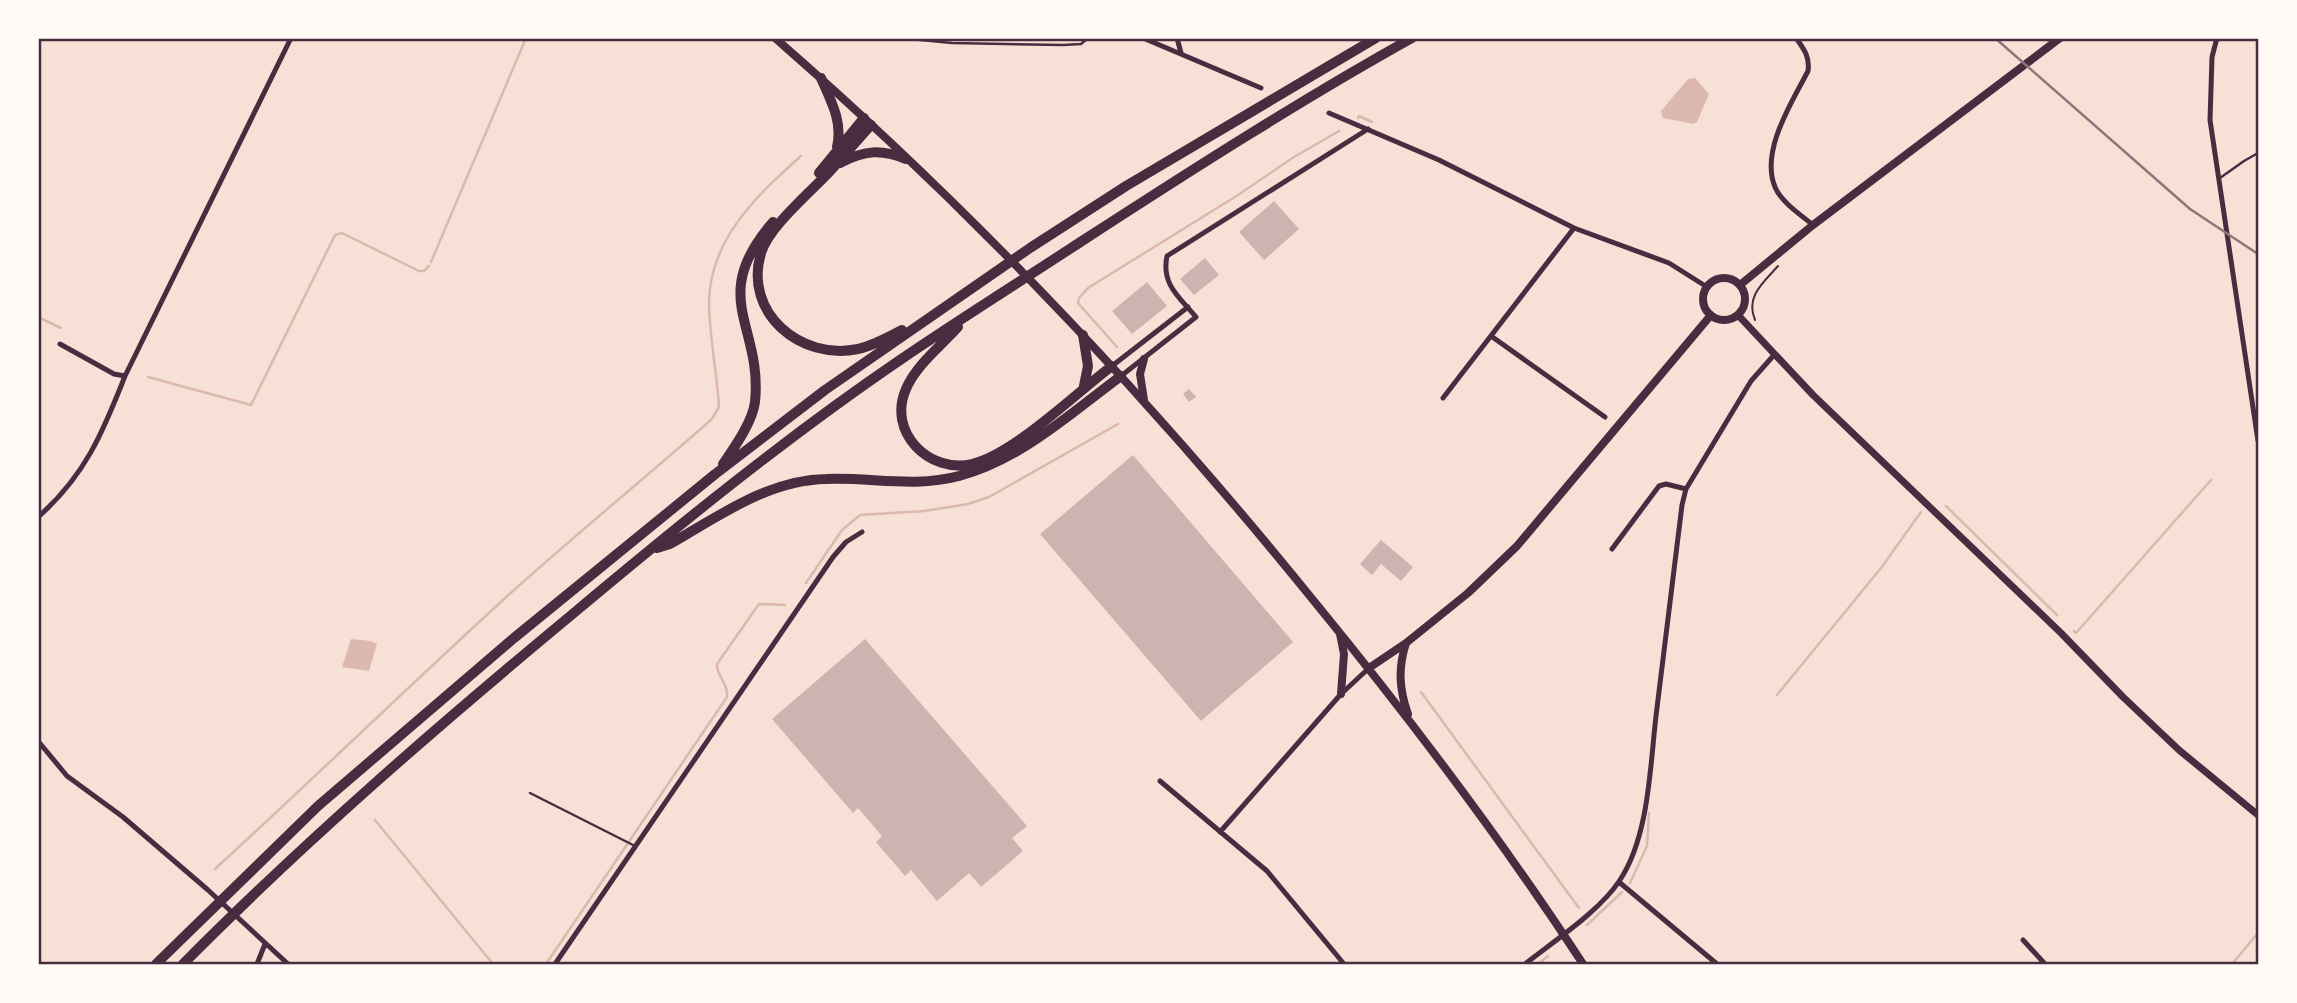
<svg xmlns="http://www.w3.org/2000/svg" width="2297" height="1003" viewBox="0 0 2297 1003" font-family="Rubik,sans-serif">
	<rect width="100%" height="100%" fill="#f7e1d7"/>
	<!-- water -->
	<path fill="#dcb8b0" d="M1695,78l14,16 -12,28 -3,2 -31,-6 -2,-7 27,-32z
		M351,639l20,2 6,3 -8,27 -27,-4z"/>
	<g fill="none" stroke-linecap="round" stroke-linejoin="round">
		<!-- stream -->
		<path stroke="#dcb8b0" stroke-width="2.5" d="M1358,118l1,-2 13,6
			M431,262l95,-224
			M38,317l23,11
			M1117,347l-39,-44 1,-5 9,-10 150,-93 56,-38 45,-26
			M148,377l103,28 84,-170 7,-2 77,38h5l5,-5
			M1946,506l111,109
			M806,583l36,-53 18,-15 64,-4 44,-7 21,-7 129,-73
			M2074,631l2,2 135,-153
			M1421,692l158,216
			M1777,695l104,-127 40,-56
			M375,820l118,144
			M215,869c97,-89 191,-180 288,-269 68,-62 140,-120 209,-181l7,-12c-2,-34 -9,-67 -10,-101 -1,-65 47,-110 92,-150
			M1630,883l17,-37 2,-33
			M1587,925l35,-33
			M546,964l181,-267c2,-13 -11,-21 -10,-33l42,-60 26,1
			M1538,964l10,-8
			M2232,964l26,-31"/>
	</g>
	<!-- building -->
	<path fill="#ccb4b1" d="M1274,201l25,28 -35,31 -25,-28z
		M1205,258l14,17 -25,20 -14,-16z
		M1147,282l20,24 -35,28 -20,-23z
		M1189,389l7,8 -7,5 -6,-8z
		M1133,455l160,187 -92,79 -161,-187z
		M1381,540l32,27 -12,14 -20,-17 -9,11 -12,-11z
		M865,639l162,187 -15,12 11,13 -42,36 -12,-14 -32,28 -26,-31 -6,6 -29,-34 6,-6 -24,-28 -5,5 -81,-94z"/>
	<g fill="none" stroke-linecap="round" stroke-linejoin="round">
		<!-- path -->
		<path stroke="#4a2c40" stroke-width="2" d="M1755,320c-10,-24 9,-38 23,-54"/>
		<!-- service -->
		<path stroke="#4a2c40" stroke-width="2.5" d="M899,38l53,5 111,2 18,-1 7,-6
			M2220,178l24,-17 14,-8
			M530,793l105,53"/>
		<!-- minor -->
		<path stroke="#4a2c40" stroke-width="5" d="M1143,38l118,50
			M1177,38l4,15
			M1796,38c8,11 14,19 12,33 -16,31 -48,80 -33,116 6,15 26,28 38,38
			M2217,38l-5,19 -2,63 48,321
			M1329,113l110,47 135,68 95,35 38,24
			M1491,336l114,81
			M60,344l54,30 11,2 166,-338
			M1112,366l76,-59
			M1121,376l75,-59c-17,-20 -35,-33 -29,-61l201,-127
			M1443,398l131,-170
			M38,517c47,-41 65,-85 87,-141
			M1612,549l47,-63 7,-2 20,5
			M38,741l29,35 56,41 85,73 80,74
			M1160,781l107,90 77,93
			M1220,832l121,-138 28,-26
			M1619,882l98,82
			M2023,940l22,24
			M257,964l8,-20
			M555,964l278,-407 13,-15 16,-10
			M1525,964c29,-23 75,-53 95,-84 29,-44 30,-113 36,-164 9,-70 17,-141 26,-211l4,-16 65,-108 23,-26"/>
		<!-- tertiary -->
		<path stroke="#4a2c40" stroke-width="7" d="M1738,315l75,80 248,238 62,64 56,53 79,65"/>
		<!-- secondary -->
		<path stroke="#4a2c40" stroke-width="8" d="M775,38c198,172 379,365 543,568 94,115 184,234 265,358
			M1703 299a21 21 0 1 1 42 0a21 21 0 1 1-42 0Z
			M1740,285l73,-60 247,-187
			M1144,359l-4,15 4,26
			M1340,634l4,20 -3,40
			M1406,643c-8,25 -7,46 2,71
			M1369,668l37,-25 62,-50 49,-47 194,-231"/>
		<!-- motorway -->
		<path stroke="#4a2c40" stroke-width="10" d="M821,78c10,23 22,44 16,69
			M871,125c-13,14 -25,29 -39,44 -19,21 -63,57 -71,84 -18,60 40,108 97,96 14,-3 31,-12 44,-19
			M840,163c25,-13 41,-14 66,-4
			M819,173l45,-55
			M958,327c-17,19 -42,38 -52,62 -19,43 23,85 66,75 42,-10 104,-71 140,-98
			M1083,335l5,31 -4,20
			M723,464c11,-16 30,-43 32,-62 8,-77 -48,-104 18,-180
			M657,548l13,-4c49,-28 98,-64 156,-65 45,-2 88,9 133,-3 61,-16 112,-63 162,-100
			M156,964l162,-158 196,-168 200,-163 111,-85 205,-142 96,-62 250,-148
			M183,964c124,-125 257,-240 392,-352 105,-88 212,-175 325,-252 60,-41 121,-79 182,-119 108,-70 217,-140 330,-203"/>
		<!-- rail -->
		<path stroke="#8f747c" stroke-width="2.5" d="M1995,38l195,171 68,45"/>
	</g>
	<!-- border -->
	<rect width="2297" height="1003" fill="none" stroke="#fffaf5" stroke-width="80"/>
	<rect x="40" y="40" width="2217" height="923" fill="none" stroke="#4a2c40" stroke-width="2.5"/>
</svg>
